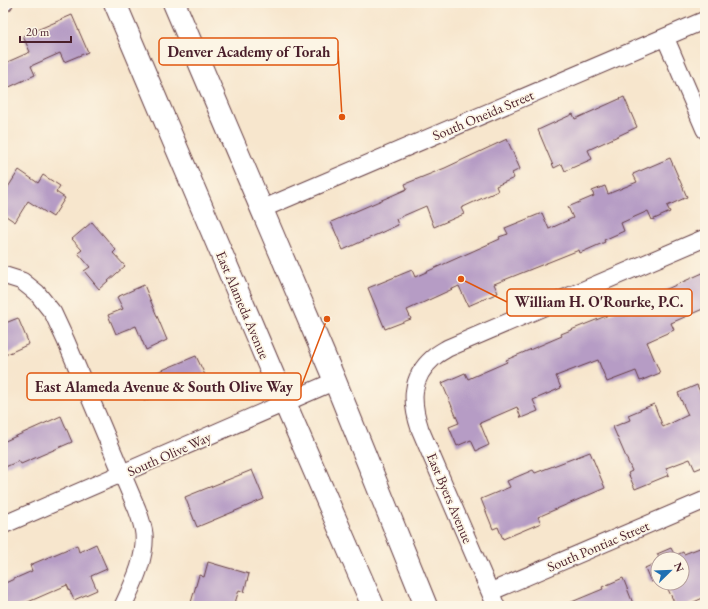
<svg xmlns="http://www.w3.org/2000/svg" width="708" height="609" viewBox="0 0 708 609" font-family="'EB Garamond',serif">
	<rect width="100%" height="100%" fill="#fcf5e5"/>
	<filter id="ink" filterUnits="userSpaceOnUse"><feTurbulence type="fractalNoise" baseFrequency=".025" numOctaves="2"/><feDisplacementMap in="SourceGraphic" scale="8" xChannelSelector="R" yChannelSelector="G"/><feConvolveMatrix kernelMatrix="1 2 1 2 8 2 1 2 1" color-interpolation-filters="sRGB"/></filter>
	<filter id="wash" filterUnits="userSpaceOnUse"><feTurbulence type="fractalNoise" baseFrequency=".012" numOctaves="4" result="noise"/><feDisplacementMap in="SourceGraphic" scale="16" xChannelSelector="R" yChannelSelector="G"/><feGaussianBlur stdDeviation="0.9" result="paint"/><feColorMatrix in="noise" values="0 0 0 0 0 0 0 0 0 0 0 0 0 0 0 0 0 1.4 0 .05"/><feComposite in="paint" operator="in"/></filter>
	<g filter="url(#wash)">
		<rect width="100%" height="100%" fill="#f7e6cd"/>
		<g id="blocks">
			<!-- building -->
			<path fill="#b69cc5" d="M72,15l16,37 -24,10 -4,-9 -29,13 4,9 -32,15v-26l27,-12 -7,-16z
				M624,97l13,30 -49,23 4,9 -27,12 -3,-7 -8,4 -16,-38 35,-16 2,5z
				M507,139l13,30 -8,4 2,5 -18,8 2,5 -37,17 3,6 -30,13 -8,-21 -30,13 2,6 -55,25 -12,-28 76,-33 -2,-5 40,-16z
				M670,158l17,39 -20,9 3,6 -18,8 -4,-9 -27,12 3,8 -20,9 1,2 -25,11 -1,-3 -85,34 4,9 -30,13 -9,-20 -52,24 4,9 -26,10 -17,-41 44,-18 3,7 85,-38 -1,-2 9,-3 -3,-6 37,-15 7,16 24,-11 -5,-11 26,-11 -2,-5 13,-5 3,8 29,-12 -4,-8z
				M19,170l19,13 5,-8 17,11 -4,6 9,6 -12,19 -25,-16 -13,21 -12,-8v-19z
				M92,222l24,28 -3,3 12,13 -26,23 -15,-18 6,-4 -12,-14 4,-3 -10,-11z
				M705,272v36l-34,15 3,7 -27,12 13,31 -20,8 -4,-10 -29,11 -9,-22 -42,16 5,12 -28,12 5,11 -17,7 -4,-11 -37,16 9,22 -13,6 -5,-11 -14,6 -8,-19 10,-4 -17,-40 23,-10 3,6 39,-17 -1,-2 56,-24 -1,-2 50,-20z
				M144,285l23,55 -21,10 -10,-24 -20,8 -8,-19 15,-6 -6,-12z
				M18,318l11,26 -26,12v-32z
				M196,356l9,19 -61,26 -8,-20z
				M697,385l8,18v63l-10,4 -5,-11 -24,9 3,7 -34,14 -7,-16 4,-2 -19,-44 17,-7 -2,-5 26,-11 9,23 25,-12 -10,-22z
				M61,416l11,26 -51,22 -2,-3 -16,7v-26z
				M590,452l15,36 -67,29 3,6 -38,16 -5,-12 -5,2 -12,-30 29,-12 -3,-6 26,-11 2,3z
				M252,470l12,29 -67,28 -12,-30z
				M96,544l11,25 -16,7 6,14 -23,10 -7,-15 -48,21h-16v-22l29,-13 -2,-6 47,-20 2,7z
				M705,546v51l-20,9h-9l-11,-23h17v-24h-22l-3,-5 14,-6 4,8 8,-4 1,2z
				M208,562l41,12 -5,18 -5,-2 -5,16h-44l9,-31 5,2z
				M658,562v17l-7,3 -6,-14z
				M623,578l11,28h-72l41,-17 -1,-2z"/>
		</g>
	</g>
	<g filter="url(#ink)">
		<use href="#blocks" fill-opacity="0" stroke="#643d43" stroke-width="1"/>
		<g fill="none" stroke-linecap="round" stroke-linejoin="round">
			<defs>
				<path id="minor" d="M3,3h1
					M665,37l40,93
					M262,209l443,-189
					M3,275l19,6 15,12 16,20 13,28 71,168c3,8 6,16 7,25 2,25 -11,50 -21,72
					M3,525l332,-144
					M490,592l215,-92
					M496,606l-76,-177c-9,-27 -10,-51 13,-71 4,-4 10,-7 15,-10l257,-110"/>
				<path id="primary" d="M115,3l170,400 88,203
					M174,3l161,378 91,225"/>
			</defs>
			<!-- minor casing -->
			<use href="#minor" stroke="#643d43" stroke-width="19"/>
			<!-- primary casing -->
			<use href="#primary" stroke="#643d43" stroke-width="24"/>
			<!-- minor -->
			<use href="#minor" stroke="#fff" stroke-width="17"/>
			<!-- primary -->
			<use href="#primary" stroke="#fff" stroke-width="22"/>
		</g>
	</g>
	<g text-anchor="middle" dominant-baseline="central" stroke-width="3.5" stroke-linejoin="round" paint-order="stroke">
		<!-- street labels -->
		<g font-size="14" fill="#4a1f2b" stroke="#fcf5e5">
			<text transform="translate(483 115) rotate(-23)">South Oneida Street</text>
			<text transform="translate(243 305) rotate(67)">East Alameda Avenue</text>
			<text transform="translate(169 454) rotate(-24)">South Olive Way</text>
			<text transform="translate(450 498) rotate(67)">East Byers Avenue</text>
			<text transform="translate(598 546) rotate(-23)">South Pontiac Street</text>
		</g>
	</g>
	<!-- callouts -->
	<path fill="none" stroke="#e0560e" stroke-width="1.5" d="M342 117L338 51M461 279L507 302M327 319L301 387"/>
	<g fill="#e0560e" stroke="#fcf5e5" stroke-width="1.5">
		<circle cx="342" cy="117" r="4"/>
		<circle cx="461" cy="279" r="4"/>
		<circle cx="327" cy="319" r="4"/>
	</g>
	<g fill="#fcf5e5" stroke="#e0560e" stroke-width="1.5">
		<rect x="159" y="38" width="179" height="27" rx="4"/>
		<rect x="507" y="289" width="185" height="27" rx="4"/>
		<rect x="27" y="373" width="274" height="27" rx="4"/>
	</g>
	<g font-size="15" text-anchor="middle" font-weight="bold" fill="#4a1f2b">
		<text x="249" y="57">Denver Academy of Torah</text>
		<text x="599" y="307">William H. O'Rourke, P.C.</text>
		<text x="164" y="392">East Alameda Avenue &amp; South Olive Way</text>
	</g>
	<!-- margin -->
	<rect width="708" height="609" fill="none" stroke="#fcf5e5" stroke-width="16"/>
	<!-- north arrow -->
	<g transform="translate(670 571) rotate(67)"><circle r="19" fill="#fcf5e5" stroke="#b59f9b"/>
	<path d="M0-3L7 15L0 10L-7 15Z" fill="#1f6fb2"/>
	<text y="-6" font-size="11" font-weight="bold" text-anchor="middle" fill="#4a1f2b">N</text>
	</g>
	<!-- scale -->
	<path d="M20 36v6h51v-6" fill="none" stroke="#4a1f2b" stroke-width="2"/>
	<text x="26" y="36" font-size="12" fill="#4a1f2b" stroke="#fcf5e5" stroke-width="3" paint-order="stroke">20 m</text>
</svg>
